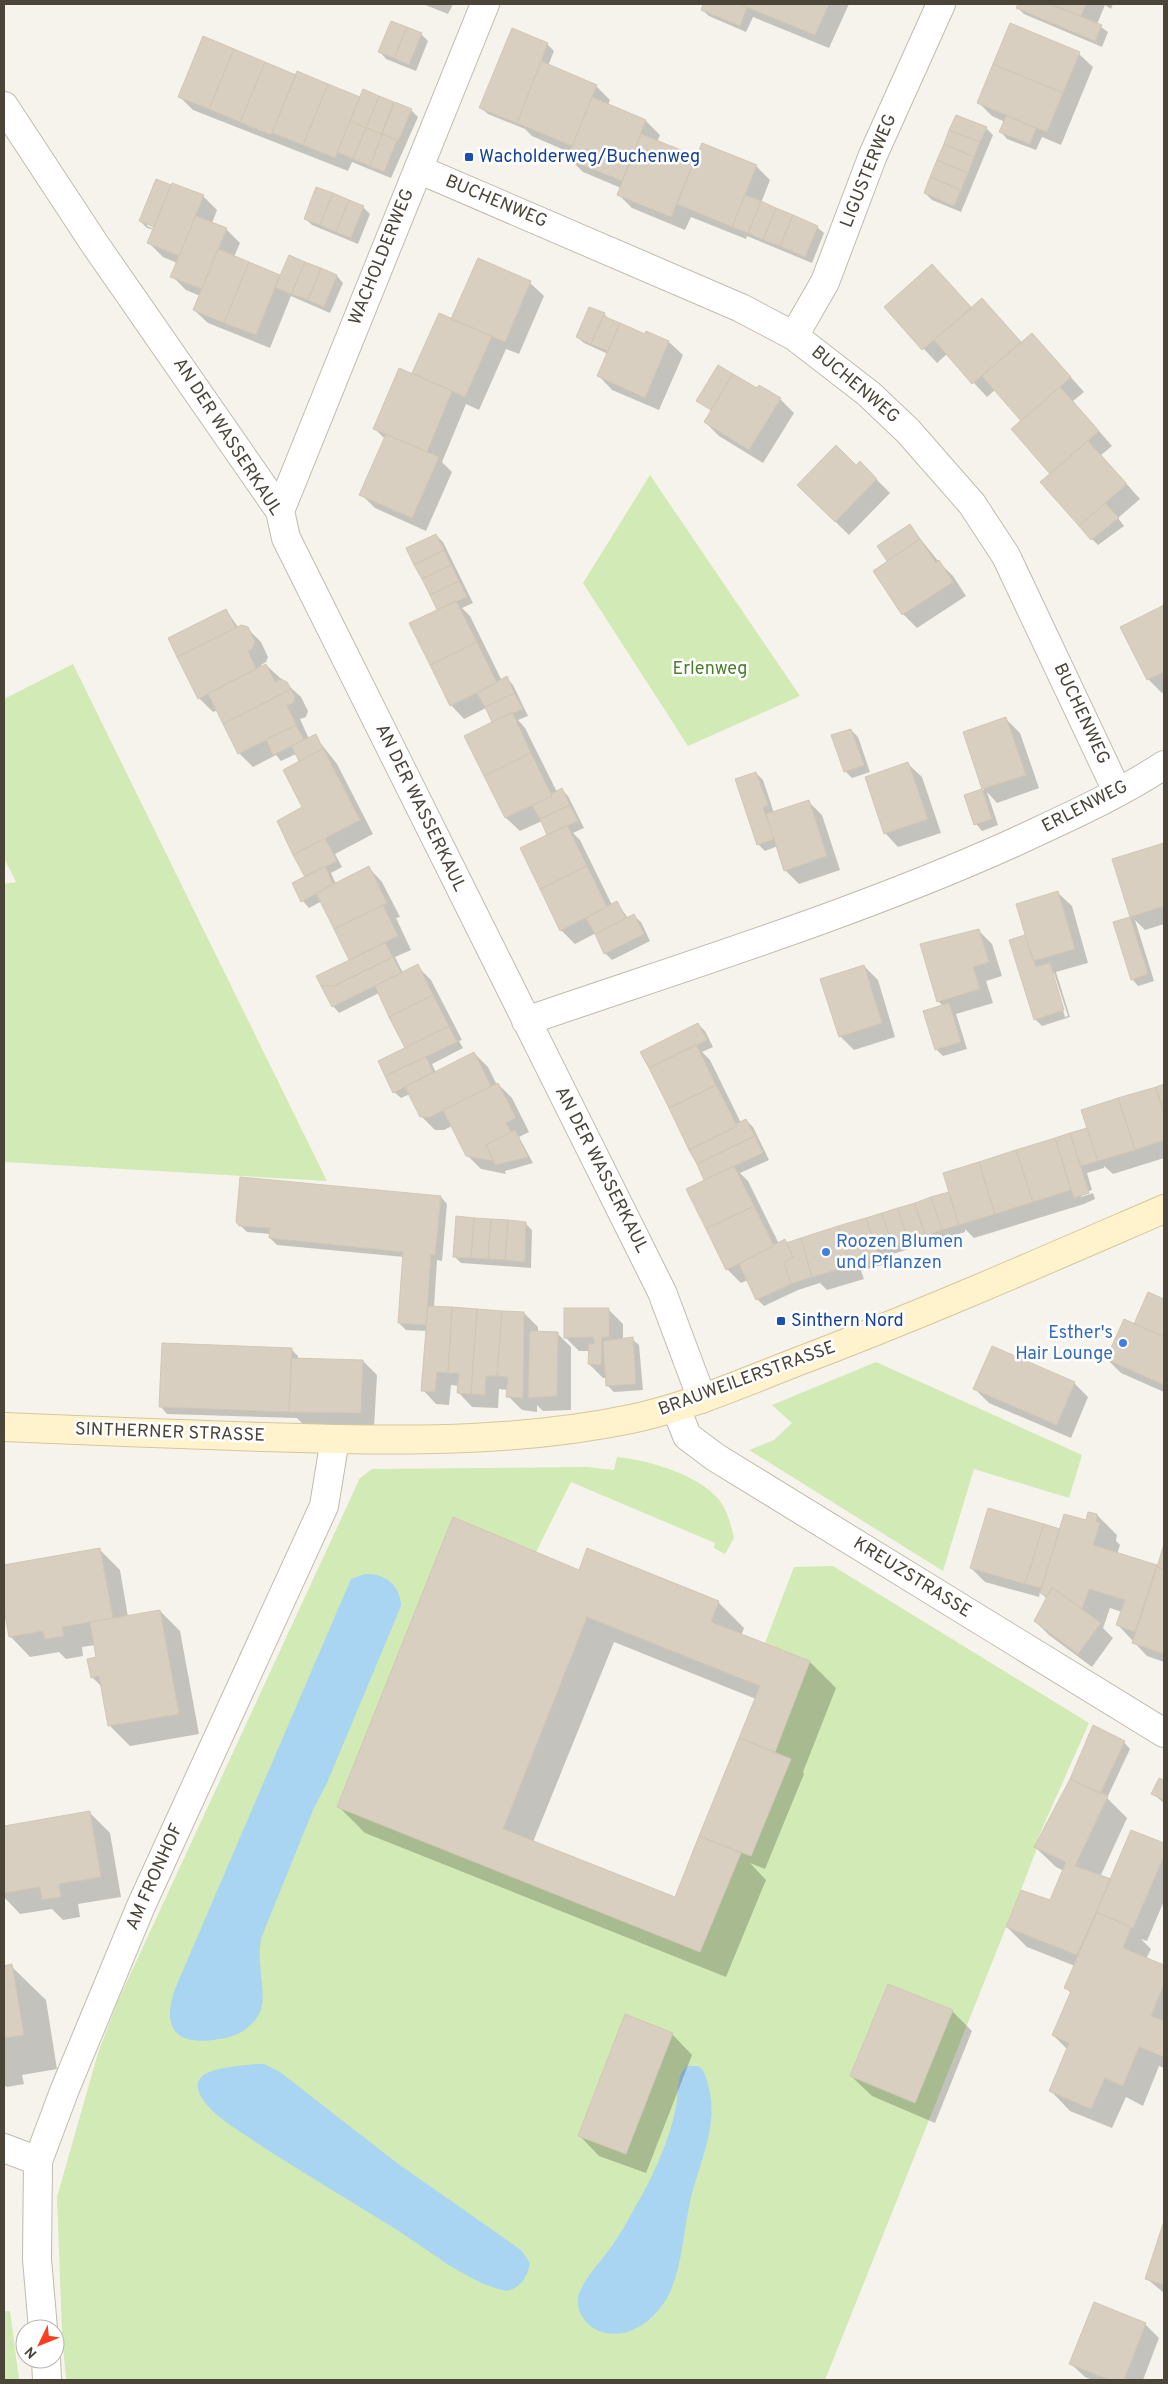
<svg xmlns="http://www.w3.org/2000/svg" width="1168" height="2384" viewBox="0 0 1168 2384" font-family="Overpass,sans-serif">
	<rect width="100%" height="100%" fill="#f6f3ec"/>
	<!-- green -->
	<path fill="#d2eab5" d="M650,475l150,221 -112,50 -105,-163z
		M73,664l254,517 -323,-19v-278l12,-2 -12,-24v-159z
		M876,1362l206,93 -13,43 -95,-29 -31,102 -194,-121 25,-10 18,-17 -20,-18z
		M617,1457c32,3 83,18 103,44 8,11 11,24 14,37l-9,16 -11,-6 1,-5 -144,-61 -35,70 -198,255 362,145 41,-99 10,3 40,-97 -16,-7 35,-90 -45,-19 29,-76 39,-1 256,157 -55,124 3,1 -16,42 -196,490h-759l-4,-47 -5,-136 41,-144 19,-50 243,-525 12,-9 215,-2 27,3z
		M4,2311h6l9,69h-15z"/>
	<!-- water -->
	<path fill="#a9d4f2" d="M365,1574c20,-1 36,12 36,32l-74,177 -14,27 -51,126c-8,26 8,61 -4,80 -12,18 -25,21 -45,24 -39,5 -51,-14 -38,-51l176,-410z
		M256,2064h8l16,8 117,91 124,87 9,13c-2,13 -10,26 -24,28 -39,-9 -73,-38 -106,-59 -58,-37 -118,-71 -174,-110 -10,-7 -31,-25 -28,-39 3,-16 44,-17 58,-19z
		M688,2066h10c6,3 7,9 9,15 14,43 -8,80 -17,121 -6,27 -8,61 -18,85 -10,27 -39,54 -70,45 -14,-4 -26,-19 -24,-34 2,-15 25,-39 33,-51 12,-16 21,-35 31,-52 15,-28 28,-57 34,-88 3,-13 0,-35 12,-41z"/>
	<!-- shadow -->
	<path fill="#0003" fill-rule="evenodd" d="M423,4h30l-5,10z
		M705,4h144l-20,44 -76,-31 -7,15 -37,-16 -7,-6z
		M1019,4h94l-2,5 -6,-4 -8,19 11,8 -6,15 -78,-33 -6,-6z
		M421,34l7,7 -12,30 -30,-12 -6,-7z
		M547,44l7,7 -6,15 48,20 14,14 -2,5 38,16 14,14 -3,7 40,15 5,-13 54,22 14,14 -9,23 56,24 7,6 -12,30 -65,-27 -1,3 -55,-22 -6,13 -53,-22 -14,-14 3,-6 -38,-16 -14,-14 2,-5 -39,-17 -7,-7 -37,-15 -7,-6z
		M1079,54l14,13 -32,78 -19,-8 -6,13 -29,-11 -6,-7 4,-10 -13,-6 -13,-13z
		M364,91l47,19 7,7 -27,61 -39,-16 -4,9 -155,-61 -14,-14 181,3z
		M986,128l7,7 -32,77 -29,-12 -7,-7z
		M157,181l46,15 14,14 -5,13 14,6 14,14 -6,14 47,20 8,-20 48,19 6,7 -13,30 -39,-17 -21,52 -62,-25 -14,-13 6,-14 -14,-6 -14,-14 5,-13 -14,-6 -14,-14 5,-13 -7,-2 -7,-7zM147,223l13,5 -1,3 -12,-5z
		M363,207l7,7 -12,30 -46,-19 -7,-7z
		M479,260l51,23 14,13 -25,58 -13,-5 -27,61 -13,-6 -24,58 10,10 -26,59 -51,-23 -14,-14 24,-55 -10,-10 38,-54 27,-61 12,6z
		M932,266l40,43 10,-9 40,43 10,-9 52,58 -11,9 39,45 -11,9 39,44 -22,19 6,8 -26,19 -6,-6 -40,-65 -29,-53 -27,-32 -9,8 -40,-43 -10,9 -52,-56z
		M604,314l6,6 36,16 1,-4 22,10 14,13 -24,55 -47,-20 -13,-14 9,-22 -24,-11 -7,-6z
		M718,366l40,24 22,9 14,14 -31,50 -44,-27 -14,-14 7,-11 -14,-11z
		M860,463l30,30 -41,42 -37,-36z
		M910,526l29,36 14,14 13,20 -49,32 -14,-14 -15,-52 -10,-16z
		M436,535l7,7 30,61 -11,5 8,8 32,65 5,-3 6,7 15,31 -10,4 7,8 32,64 5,-2 6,6 16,32 -11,5 7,7 32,65 5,-2 11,15 6,-2 7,6 9,19 -38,19 -7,-7 -9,-20 -21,11 -14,-14 -12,-95 -7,-14 -22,10 -14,-13 -40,-82 27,-13 -7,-15 -22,11 -13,-14 -13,-94z
		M1164,607v85l-2,1 -14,-14 -26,-51z
		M226,610l12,17 9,1 14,14 7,15 -2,5 -5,3 1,2 4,-2 35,32 7,14 -2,6 -6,2 9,20 6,-3 22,28 36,70 -38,20 7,13 -11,6 5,11 33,-16 13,14 18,35 -4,1 15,32 -16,7 8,16 14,-7 14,14 31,60 -3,1 4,7 -31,16 4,9 38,-20 14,14 9,18 1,-1 14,14 17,34 -10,5 14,26 -28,8 1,3 -25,-5 -14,-14 -15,-29 -8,4h-9l-14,-14 -11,-22 -9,4 -7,-6 -15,-31 27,-13 -27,-55 -40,20 -6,-7 19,-46 -30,-59 -13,7 -6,-7 -9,-18 12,-6 -6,-115 -4,-8 -15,7 -5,-6 -23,12 -14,-14 -21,-43 -5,2 -14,-14 -20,-42z
		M1006,719l14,14 19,55 -42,15 -10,-11 11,33 -16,6 -6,-7 -10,-28 18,-6 -19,-57z
		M851,730l7,7 12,35 -18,6 -7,-7z
		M908,764l14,13 19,56 -43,14 -13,-14z
		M756,773l7,7 11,33 34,-12 14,14 18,55 -41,14 -14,-14 -7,-24 -13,5 -7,-7z
		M1164,844v80l-19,6 -10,-10 19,61 -16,5 -6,-7 -18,-56 17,-5 -18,-58z
		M1058,893l14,13 16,57 -32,9 14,45 -28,9 -7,-7 -25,-78 17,-5zM1052,973h2l14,43 -3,1z
		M978,930l14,14 10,32 -16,5 7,22 -37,11 11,35 -24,7 -7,-7 7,-43 -5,-5z
		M864,966l14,14 17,57 -41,13 -14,-14z
		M698,1024l7,7 8,16 -11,5 8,8 31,63 5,-3 7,7 16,33 -29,13 8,8 31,63 8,-1 163,-50 -6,-19 143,-44 3,3 -7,-22 81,-26v73l-51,16 -9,-8v2l-17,5 5,17 -11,4v3l12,-4 2,6 -11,5 -110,34 -9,-9v3l-82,25 2,7 -24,7 3,8 -37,11 -7,-7 -22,7 -34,16 -7,-7 -9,-19 -7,3 -14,-14 -20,-89 -65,-128z
		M441,1197l6,7 -5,57 -5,-1 -3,47 90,6 14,14v6h19l14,14v63l-28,1 -6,-6v7l-15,-2 -14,-14v-6l-9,-1 -1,19 -26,-1 -13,-14v-7l-8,-1 -2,20 -13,-1 -13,-14 4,-59 -21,-1 -7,-7 5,-66 -127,-12 -7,-7v-4l-23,-2 -7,-7z
		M525,1223l7,7 -1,38 -70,-5 -7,-7z
		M1148,1294l16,7v91l-43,-19 -14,-14 27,-34z
		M609,1310l14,14v16l9,-1 7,6 4,45 -29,2 -6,-6 -1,-8h-4l-14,-14 1,-13h-11l-14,-14z
		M291,1349l7,7v3l65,2 14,14 -3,52 -70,-2 -7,-7 -130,-4 -6,-7z
		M1074,1383l14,14 -17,41 -82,-35 -14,-14z
		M1097,1515l20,20 -1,6 4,4 -3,9 41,14 6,-20v114l-17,-6 -29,-31 4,-13 -12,-4 -7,20 10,10 -21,29 -43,-32 -14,-14 12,-22 -7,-7 -1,5 -54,-15 -14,-14 116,-47z
		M99,1549l21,21 8,47 32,-6 20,20 19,103 -69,12 -21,-21 -7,-38 -10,-10 5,-19 -2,-13 -13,2 1,9 -17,3 -7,-7 -29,5 -20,-21 -6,-34v-36z
		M579,1572l139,30 26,26 -3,8 69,26 26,26 -33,84 1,2 -39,95 -15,-6 16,17 -40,97 -361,-144 -26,-26zM614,1642l142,57 -80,200 -143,-57z
		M1124,1742l6,7 -23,49 20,20 -27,59 11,4 21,-49 32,13v56l-17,40 -6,-2 10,10 -5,10 18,7v102l-5,-2 -16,40 -17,-9 -14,31 -42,-17 -20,-21 17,-41 -14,-14 18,-42 -5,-5 9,-22 -48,-19 -20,-20 43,-25 14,-31 -8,-4 -21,-20z
		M1160,1779l4,2v22l-11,-9z
		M89,1812l21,21 11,64 -43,7 2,13 -17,3 -11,-11 -32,5 -16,-17v-70z
		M11,1966l35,34 11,69 -35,6 2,9 -17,3 -3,-2v-118z
		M952,2011l20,20 -37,92 -63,-27 -21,-20z
		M672,2034l20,21 -46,118 -47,-17 -20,-21z
		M1164,2225v68l-18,-15z
		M1145,2324l14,14 -16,42h-51l-7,-3 -14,-13z"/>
	<!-- building -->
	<path fill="#d8cfc1" stroke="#d3c7b4" d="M703,4h36l8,3 -7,19 -39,-16z
		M739,4h90l-14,31z
		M1018,4h31l53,21 -7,16 -79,-33z
		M1049,4h37l-5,12z
		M391,21l16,6 -13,31 -16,-6z
		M1010,23l70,29 -17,41 -70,-29z
		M407,27l15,6 -13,32 -15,-7z
		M512,28l36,15 -31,80 -38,-15z
		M203,36l31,13 -25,60 -31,-12z
		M234,49l31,13 -25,60 -31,-13z
		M541,61l56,24 -25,61 -55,-23z
		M265,62l31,13 -25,60 -31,-13z
		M993,64l70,29 -16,39 -70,-29z
		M297,71l31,13 -25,61 -31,-12z
		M328,84l32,13 -25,61 -32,-13z
		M363,89l16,7 -13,32 -16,-7z
		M379,96l15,6 -13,32 -15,-6z
		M592,97l54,23 -24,61 -55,-22z
		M395,102l17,7 -14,32 -16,-7z
		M956,115l31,12 -7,15 -31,-12z
		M1006,116l30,12 -6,16 -31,-12z
		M350,121l16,7 -13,31 -16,-7z
		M366,128l16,6 -12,32 -17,-7z
		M949,130l31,12 -6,15 -30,-13z
		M382,134l15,6 -13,32 -14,-6z
		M641,134l55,22 -25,61 -54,-22z
		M702,143l55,22 -25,62 -55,-23z
		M944,144l30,13 -6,16 -31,-13z
		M937,160l31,13 -7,17 -31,-13z
		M930,177l31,13 -7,16 -30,-13z
		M156,179l15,6 -17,42 -15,-6z
		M172,183l32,12 -25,61 -32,-13z
		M316,187l17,6 -13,32 -16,-6z
		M333,193l16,7 -13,32 -16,-7z
		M745,195l16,6 -13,32 -16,-6z
		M349,200l15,6 -13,32 -15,-6z
		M761,201l15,7 -13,32 -15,-7z
		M776,208l17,7 -13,31 -17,-6z
		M793,215l25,11 -13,31 -25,-11z
		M196,216l31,12 -25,61 -32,-12z
		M218,249l31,13 -25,61 -31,-13z
		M289,255l16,7 -14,32 -16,-7z
		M478,258l53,23 -26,61 -54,-23z
		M249,262l31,13 -24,60 -32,-12z
		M305,262l16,6 -13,32 -17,-6z
		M932,264l40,44 -50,42 -38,-43z
		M321,268l16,7 -13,32 -16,-7z
		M982,298l39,44 -49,42 -38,-44z
		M589,307l16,6 -14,31 -15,-7z
		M439,313l53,23 -27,61 -53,-24z
		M603,316l17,7 -12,28 -17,-7z
		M620,323l25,11 1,-3 23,10 -24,57 -48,-22z
		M1032,333l39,44 -50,44 -39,-45z
		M718,365l15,9 -22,36 -15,-9z
		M399,368l53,23 -25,61 -54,-23z
		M733,374l24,14 2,-3 22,13 -32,52 -45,-28z
		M1060,387l39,44 -49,43 -39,-45z
		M386,434l53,23 -27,61 -53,-23z
		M1088,441l39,43 -48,42 -39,-44z
		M836,445l20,20 4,-4 17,18 -42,43 -38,-37z
		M1105,503l14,15 -28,22 -12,-14z
		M910,524l10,15 -33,22 -10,-15z
		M436,534l8,16 -30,15 -8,-17z
		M920,539l16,24 3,-3 14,22 -51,33 -29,-44z
		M444,550l7,15 -29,14 -8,-14z
		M451,565l8,16 -29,14 -8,-16z
		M459,581l8,16 -30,13 -7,-15z
		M456,601l21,41 -47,23 -21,-42z
		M1164,605v67l-17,8 -27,-53z
		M226,609l10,19 -59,29 -9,-19z
		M241,625l7,2 7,15 -2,6 -5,3 8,18 -58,30 -21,-42z
		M477,642l20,41 -47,23 -20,-41z
		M266,664l9,18 6,-3 6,3 4,7 -68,35 -15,-31z
		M507,676l7,17 -29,14 -8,-14z
		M291,689l4,8 -2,6 -6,2 9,20 -58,29 -15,-30z
		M514,693l9,16 -31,13 -7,-15z
		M512,712l19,41 -47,23 -20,-40z
		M1006,717l20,58 -44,14 -19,-57z
		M296,725l8,15 -31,15 -7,-16z
		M851,729l13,36 -20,7 -13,-37z
		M316,734l7,15 -24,12 -8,-15z
		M323,748l37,72 -67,35 -16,-34 25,-14 -19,-37z
		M531,753l21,43 -47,22 -21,-42z
		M908,762l20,57 -44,15 -19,-57z
		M756,772l12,33 -5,2 11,32 -17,6 -22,-66z
		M562,788l8,17 -30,14 -8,-14 20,-9 -1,-2z
		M982,789l10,30 -18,6 -10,-30z
		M809,800l18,56 -43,15 -18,-57z
		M570,805l8,16 -31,14 -7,-16z
		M567,825l20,41 -47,23 -20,-41z
		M325,838l12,23 -32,16 -12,-22z
		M1164,843v63l-34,11 -18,-58z
		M325,866l8,18 -32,18 -9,-19z
		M369,866l18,37 -53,26 -18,-36z
		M587,866l20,41 -47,24 -20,-42z
		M1058,891l17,58 -42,12 -17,-57z
		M617,901l9,17 -31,16 -9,-16z
		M383,905l15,31 -49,24 -15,-31z
		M634,914l10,20 -40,20 -9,-20z
		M1130,917l18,57 -17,6 -18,-58z
		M979,929l10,33 -16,5 7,22 -43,13 -17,-58z
		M1025,935l11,32 14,-4 14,47 -30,10 -25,-80z
		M385,943l8,14 -59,29h-13l-5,-10z
		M393,957l8,16 -69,34 -11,-21h13z
		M418,964l15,31 -44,22 -14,-31z
		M864,965l18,58 -43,14 -19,-58z
		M433,995l16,31 -44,22 -16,-31z
		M949,1003l12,39 -26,8 -12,-39z
		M698,1023l9,17 -58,28 -9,-16z
		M449,1026l8,16 -72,34 -7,-15z
		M696,1044l20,41 -47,23 -20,-40z
		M474,1052l17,34 -61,31h-10l-15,-30z
		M426,1057l7,15 -40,21 -8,-17z
		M498,1083l18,35 -10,5 5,9 -25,13 8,16 -28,-5 -23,-46z
		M1164,1084v30l-8,-27z
		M716,1085l21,41 -48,24 -20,-42z
		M1156,1087l8,27v26l-29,10 -17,-52z
		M1118,1098l17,52 -37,11 -17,-51z
		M746,1119l9,17 -58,28 -8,-14 48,-24 -1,-2z
		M1087,1128l11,33 -17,5 -11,-33z
		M515,1130l13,27 -33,8 -9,-20z
		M1070,1133l19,60 -15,5 -19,-60z
		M755,1136l8,17 -59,27 -7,-16z
		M1055,1138l16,52 -38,12 -17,-52z
		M1016,1150l17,52 -38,12 -16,-52z
		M979,1162l16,52 -36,11 -16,-52z
		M734,1166l20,40 -48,23 -20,-40z
		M240,1177l201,19 -6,59 -4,-1 -5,71 -28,-2 5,-71 -134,-14 1,-10 -31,-2 -3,-4z
		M949,1192l10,33 -17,5 -11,-33z
		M931,1197l11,33 -17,6 -10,-33z
		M915,1203l10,33 -17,5 -10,-33z
		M754,1206l20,40 -48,24 -20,-41z
		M898,1208l10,33 -15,5 -11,-33z
		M882,1213l11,33 -16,4 -11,-32z
		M456,1216l18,2 -3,40 -18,-1z
		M474,1218l17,1 -3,40 -17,-1z
		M866,1218l13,39 -28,9 -13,-40z
		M491,1219l17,1 -3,40 -17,-1z
		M508,1220l18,2 -1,40 -20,-2z
		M838,1226l13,40 -39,11 -11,-39z
		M801,1238l11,39 -21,7 -7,-22 9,-5 -7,-14z
		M785,1239l8,18 -9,5 7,22 -35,16 -17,-36z
		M1148,1292l16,7v38l-30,-13z
		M428,1306l24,1 -4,66 -11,-1 -2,20 -14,-1z
		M452,1307l25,2 -6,85 -14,-1 2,-20h-11z
		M564,1308h45v29h-7l-1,28 -13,-1 1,-20h5v-7l-30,1z
		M477,1309l25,2 -5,65h-11l-1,19 -14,-1z
		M502,1311l22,1 -1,86 -17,-1 2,-20 -11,-1z
		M1124,1319l40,18v48l-58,-26z
		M530,1331l28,1 -1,64 -29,2z
		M633,1337l3,47 -30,2 -3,-45z
		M162,1343l130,5 -3,64 -130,-5z
		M992,1346l83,36 -18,43 -84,-36z
		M291,1358l72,2 -2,53 -72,-1z
		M988,1508l56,16 -19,60 -55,-16z
		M1088,1512l9,2 -1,8 4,1 -7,22 64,20 -22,67 -19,-7 9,-25 -36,-11 -7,20 -30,-22 -5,9 -7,-3 24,-79 22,6z
		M453,1517l126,53 8,-22 132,53 -8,21 99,39 -35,91 -36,-14 21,-52 -173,-69 -84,212 172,68 24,-61 42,17 -41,99 -363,-145z
		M1044,1524l16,5 -19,59 -16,-4z
		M1164,1544v26l-7,-3z
		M100,1548l13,70 -51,9 2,9 -19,3 -2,-8 -34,6 -5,-28v-44z
		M1157,1567l7,3v84l-32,-11z
		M1052,1587l49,36 -23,31 -44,-33z
		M160,1610l19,104 -71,12 -9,-50 -8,2 -4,-19 9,-2 -6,-35z
		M1093,1725l32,16 -25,53 -30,-15z
		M739,1738l52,21 -40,97 -52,-20z
		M1159,1778l5,2v20l-13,-6z
		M1070,1779l38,17 -33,70 36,13 -34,76 -71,-28 15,-37 29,10 16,-38 -32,-15z
		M90,1811l11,66 -42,7 2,13 -19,3 -2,-13 -36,6v-67z
		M1131,1830l33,13v13l-31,72 -37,-16z
		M1097,1912l34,15 -8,21 41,17v19l-13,32 13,5v36l-25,-10 -16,39 -18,-8 -14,31 -42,-18 20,-48 -17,-8 19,-44 -7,-3z
		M12,1964l12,71 -20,3v-72z
		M888,1984l65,26 -38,93 -65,-27z
		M625,2014l48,19 -47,121 -48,-18z
		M1164,2221v64l-19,-6z
		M1094,2302l52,21 -22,57h-14l-41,-16z"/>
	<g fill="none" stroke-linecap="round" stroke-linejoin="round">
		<defs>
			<path id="street" d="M4,106l90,137 186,268 6,27 376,754 40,107
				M418,169l323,139 53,28 75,58 39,37 64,73 34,52 111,235
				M794,336l31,-54 48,-127 68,-151
				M280,511l205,-507
				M526,1021c163,-56 329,-107 487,-178 51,-24 104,-47 151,-78
				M676,1408l11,28 28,21 449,276
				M4,2148l34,13
				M43,2329l-6,-70 1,-98 27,-72 76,-183 183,-400 11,-67
				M46,2359l1,21"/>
			<path id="secondary" d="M4,1427c86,4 173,7 259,10 122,4 247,7 368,-18 61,-13 118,-39 176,-61 121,-46 239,-98 357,-149"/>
		</defs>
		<!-- street casing -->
		<use href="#street" stroke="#c2bbae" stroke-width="30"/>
		<!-- secondary casing -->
		<use href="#secondary" stroke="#d6c79b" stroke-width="30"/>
		<!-- street -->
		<use href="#street" stroke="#fff" stroke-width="28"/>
		<!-- secondary -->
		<use href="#secondary" stroke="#fff3cd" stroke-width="28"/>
	</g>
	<!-- markers -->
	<g fill="#1a4fb4" stroke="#fff" stroke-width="2">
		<rect x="464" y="152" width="10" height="10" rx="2.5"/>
		<rect x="776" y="1316" width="10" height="10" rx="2.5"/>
	</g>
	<g fill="#3f7fe0" stroke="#fff" stroke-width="2">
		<circle cx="826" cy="1252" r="5"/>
		<circle cx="1123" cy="1343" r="5"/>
	</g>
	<g text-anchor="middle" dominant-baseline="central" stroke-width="5" stroke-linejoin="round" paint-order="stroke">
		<!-- transit labels -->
		<g font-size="18" fill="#164399" stroke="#fff" text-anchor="start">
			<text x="479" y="157">Wacholderweg/Buchenweg</text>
			<text x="791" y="1321">Sinthern Nord</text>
		</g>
		<!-- street labels -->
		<g font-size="18" fill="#4b4439" stroke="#fff">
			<text transform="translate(869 171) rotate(-68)">LIGUSTERWEG</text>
			<text transform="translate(496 202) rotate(23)">BUCHENWEG</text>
			<text transform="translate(382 257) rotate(-68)">WACHOLDERWEG</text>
			<text transform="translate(855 385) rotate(40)">BUCHENWEG</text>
			<text transform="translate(227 437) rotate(57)">AN DER WASSERKAUL</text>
			<text transform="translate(1081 714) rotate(65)">BUCHENWEG</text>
			<text transform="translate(1085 807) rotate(-27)">ERLENWEG</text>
			<text transform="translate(420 808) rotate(64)">AN DER WASSERKAUL</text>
			<text transform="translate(601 1170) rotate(63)">AN DER WASSERKAUL</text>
			<text transform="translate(747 1379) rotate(-20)">BRAUWEILERSTRASSE</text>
			<text transform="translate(170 1433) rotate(2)">SINTHERNER STRASSE</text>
			<text transform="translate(912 1578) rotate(32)">KREUZSTRASSE</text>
			<text transform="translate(155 1877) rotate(-66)">AM FRONHOF</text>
		</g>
		<!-- park labels -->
		<g font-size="18" fill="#4a7f2a" stroke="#fff">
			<text x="710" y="669">Erlenweg</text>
		</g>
		<!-- shop labels -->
		<g font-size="18" fill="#366cbe" stroke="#fff" text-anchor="start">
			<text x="836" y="1242">Roozen Blumen<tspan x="836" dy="21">und Pflanzen</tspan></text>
			<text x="1113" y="1333" text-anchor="end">Esther's<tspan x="1113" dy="21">Hair Lounge</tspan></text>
		</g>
	</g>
	<!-- border -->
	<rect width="1168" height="2384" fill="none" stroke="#4b4439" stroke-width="10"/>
	<!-- north arrow -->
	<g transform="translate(40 2344) rotate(227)"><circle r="24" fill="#ffffff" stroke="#b7b4b0"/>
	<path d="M0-4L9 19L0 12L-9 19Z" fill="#fc3f1d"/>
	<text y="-8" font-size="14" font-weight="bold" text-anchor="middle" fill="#4b4439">N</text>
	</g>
</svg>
